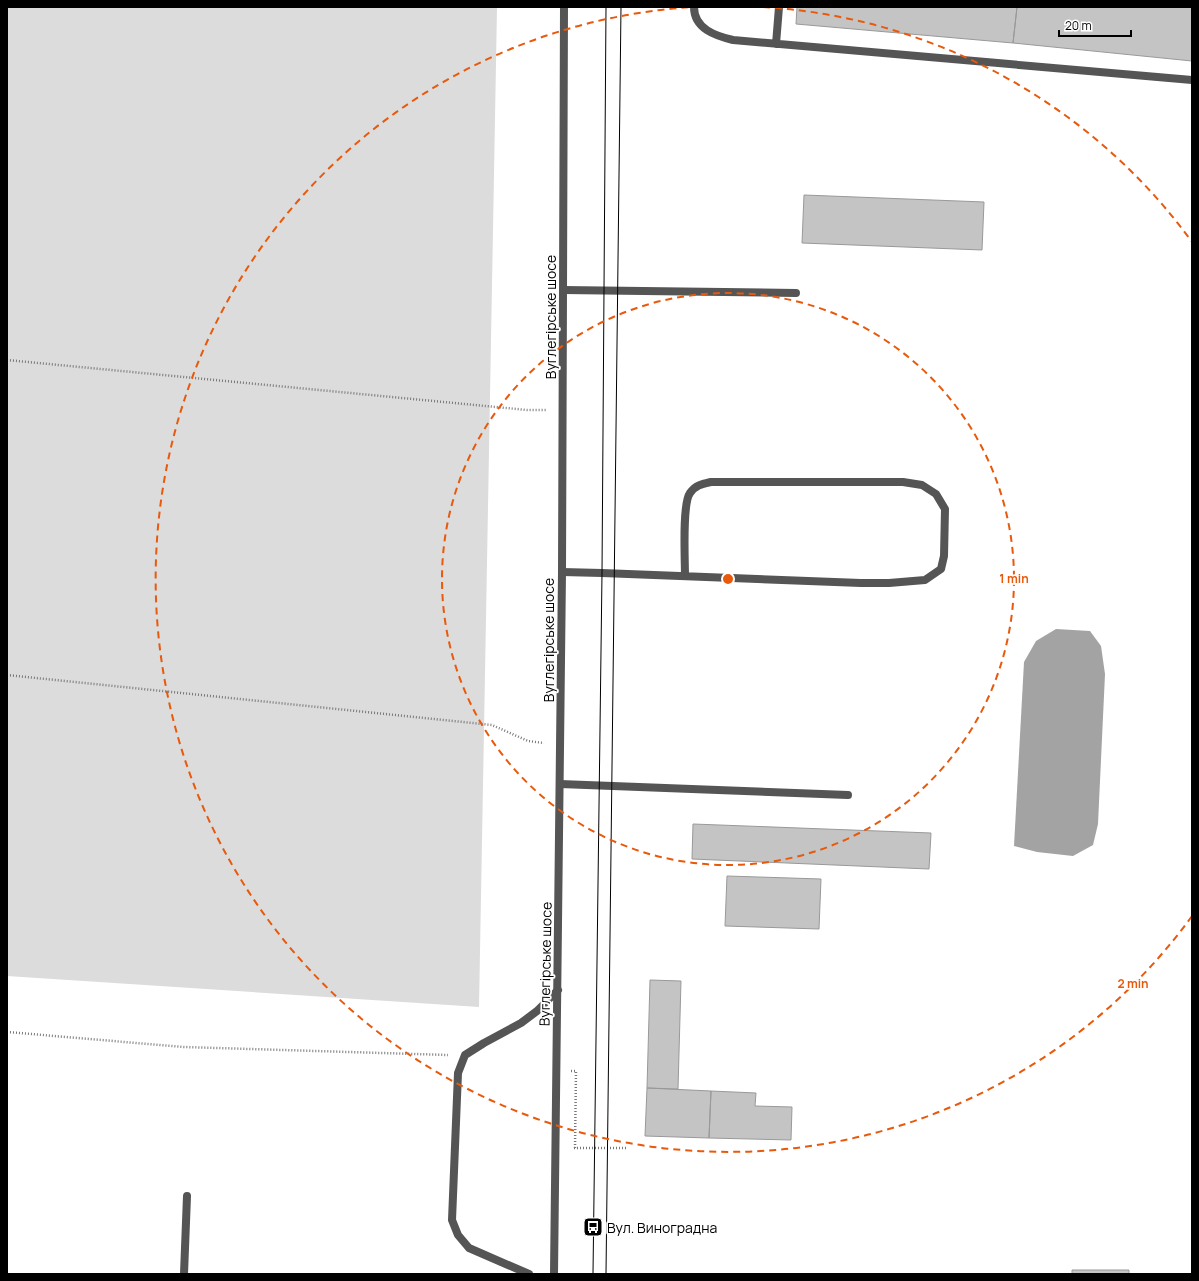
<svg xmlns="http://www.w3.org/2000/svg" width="1199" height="1281" viewBox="0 0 1199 1281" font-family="Manrope,sans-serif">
	<rect width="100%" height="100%" fill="#fff"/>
	<!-- green -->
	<path fill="#dcdcdc" d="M7,7h490l-18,1000 -472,-31z"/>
	<!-- water -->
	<path fill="#a3a3a3" d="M1056,629l34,2 11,15 4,28 -7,150 -5,21 -20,11 -36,-4 -23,-6 10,-184 12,-21z"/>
	<!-- building -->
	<path fill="#c4c4c4" stroke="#999" d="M797,7h220l-4,36 -217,-19z
		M1017,7h175v54l-179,-18z
		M804,195l180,7 -2,48 -180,-7z
		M693,824l238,9 -2,36 -237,-10z
		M727,876l94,3 -2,50 -94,-3z
		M650,980l31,1 -3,108 -31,-1z
		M647,1088l64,3 -2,47 -64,-2z
		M711,1091l45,2 -1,13 37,1 -1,33 -82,-2z
		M1072,1270h57v4h-57z"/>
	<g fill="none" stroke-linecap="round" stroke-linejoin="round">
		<!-- path -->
		<path stroke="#777" stroke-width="2.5" stroke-dasharray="1 2" stroke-linecap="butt" d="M7,360l520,50h19
			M7,675l485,50 36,16 16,2
			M7,1032l177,15 264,8
			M571,1071h5l-1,77
			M574,1148h53"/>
		<!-- service -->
		<path stroke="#555" stroke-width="8" d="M694,7c0,22 22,29 39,33l459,40
			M776,44l3,-37
			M563,290l233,3
			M562,572l40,1 259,10h28l36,-3 16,-11 3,-13 1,-47 -9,-15 -14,-9 -19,-3h-192c-9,2 -15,3 -21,11 -8,11 -5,67 -5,83
			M560,784l288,11
			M184,1274l3,-78
			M529,1274l-60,-26 -11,-13 -6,-15 6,-147 7,-18 19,-12 37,-20 16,-12 21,-21"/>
		<!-- tertiary -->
		<path stroke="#555" stroke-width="8" d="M554,1274l8,-702 2,-565"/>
		<!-- tram -->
		<path stroke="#000" stroke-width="1" d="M593,1274l9,-701 4,-566
			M606,1274l15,-1267"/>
	</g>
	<!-- distance rings -->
	<g fill="none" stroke="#e8590c" stroke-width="2" stroke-dasharray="7 5">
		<circle cx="728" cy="579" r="286"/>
		<path d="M1192 916A573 573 0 1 1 693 7M763 7A573 573 0 0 1 1192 242"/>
	</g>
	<!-- icons -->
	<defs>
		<symbol id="bus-square" viewBox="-11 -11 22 22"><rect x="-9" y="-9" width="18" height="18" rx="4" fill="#000" stroke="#fff"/><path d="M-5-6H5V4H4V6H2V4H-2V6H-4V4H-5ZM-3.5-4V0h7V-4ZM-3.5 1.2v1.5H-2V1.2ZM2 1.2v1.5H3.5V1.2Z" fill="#fff"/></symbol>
	</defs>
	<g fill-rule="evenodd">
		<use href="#bus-square" x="582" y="1216" width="22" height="22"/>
	</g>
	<g text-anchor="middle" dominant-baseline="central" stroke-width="3.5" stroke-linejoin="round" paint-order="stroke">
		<!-- street labels -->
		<g font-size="14" fill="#000" stroke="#fff">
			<text transform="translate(550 317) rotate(-90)">Вуглегірське шосе</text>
			<text transform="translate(548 640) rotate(-90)">Вуглегірське шосе</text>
			<text transform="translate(545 964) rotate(-89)">Вуглегірське шосе</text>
		</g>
		<!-- poi labels -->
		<g font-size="14" fill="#000" stroke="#fff" text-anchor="start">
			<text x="607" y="1227">Вул. Виноградна</text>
		</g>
	</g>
	<circle cx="728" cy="579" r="6" fill="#e8590c" stroke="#fff" stroke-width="2"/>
	<g font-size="12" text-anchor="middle" font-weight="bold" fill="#e8590c" stroke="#fff" stroke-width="3.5" stroke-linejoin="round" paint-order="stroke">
		<text x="1014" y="583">1 min</text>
		<text x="1133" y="988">2 min</text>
	</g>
	<!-- border -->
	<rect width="1199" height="1281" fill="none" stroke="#000000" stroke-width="16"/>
	<!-- scale -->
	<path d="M1059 30v6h72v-6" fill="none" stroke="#000000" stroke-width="2"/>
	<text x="1065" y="30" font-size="12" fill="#000000" stroke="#ffffff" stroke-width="3" paint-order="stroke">20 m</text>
</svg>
